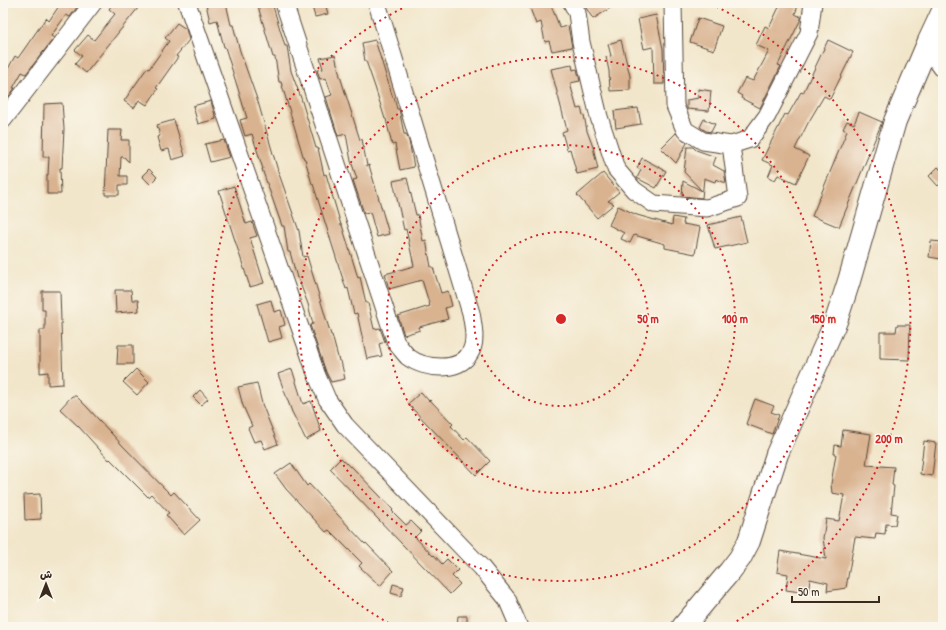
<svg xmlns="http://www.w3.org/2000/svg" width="946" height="630" viewBox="0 0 946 630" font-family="'Patrick Hand','Playpen Sans Arabic',sans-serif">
	<rect width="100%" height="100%" fill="#fbf7ec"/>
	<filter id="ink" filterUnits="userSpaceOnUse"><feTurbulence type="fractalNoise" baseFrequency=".025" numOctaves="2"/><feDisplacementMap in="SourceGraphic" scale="8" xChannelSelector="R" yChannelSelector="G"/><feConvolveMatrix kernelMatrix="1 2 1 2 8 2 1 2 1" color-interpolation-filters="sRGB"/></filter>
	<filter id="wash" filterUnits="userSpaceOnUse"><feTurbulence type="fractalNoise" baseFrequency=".012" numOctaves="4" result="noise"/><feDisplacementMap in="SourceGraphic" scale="16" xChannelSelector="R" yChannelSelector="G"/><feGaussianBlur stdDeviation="0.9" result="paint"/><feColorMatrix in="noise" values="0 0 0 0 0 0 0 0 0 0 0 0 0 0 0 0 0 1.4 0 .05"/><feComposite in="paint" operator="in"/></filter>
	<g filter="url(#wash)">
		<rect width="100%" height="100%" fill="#f2e6ca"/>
		<g id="blocks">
			<!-- building -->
			<path fill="#d9b290" d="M61,3h19l-10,14 -4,-2 -15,21 3,2 -28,36 -4,-2 -9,16h2l-12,16v-26l12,-22 3,2 28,-40 3,3z
				M113,3h29l-56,70 -11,-9 7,-8 -7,-6 13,-15 6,5 21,-26 -6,-5z
				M212,3h14l5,22h2l7,26 18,51 20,69 21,60 4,26 4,-1 24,79h1l7,26h2l4,18 -14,3 -5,-10 -16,-47 3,-1 -5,-20 -10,-26h-1l-7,-26h-2l-4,-26h-2l-20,-57h1l-8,-25 -3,-10 -7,2 -5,-16 7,-2 -22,-71h-1l-7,-27 -7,2 -4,-18z
				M257,3h15l13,43h2l4,25 10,27 15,50h2l6,27 2,-1 15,51h1l16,53 2,-1 6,26h2l6,26 6,-1 5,14 -6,2 3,12 -15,3 -10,-46 -3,1 -6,-26 -2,1 -33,-105h-1l-7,-25h-1l-23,-77h-2l-4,-25h-2z
				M311,3h14l3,11 -13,3z
				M528,3h22l10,25 8,-2 4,21 -20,4 -3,-10 -4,1 -4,-20 -5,2z
				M583,3h35l-25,16z
				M781,3h18l-4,11 6,3v2l-23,46 3,1 -21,42 -19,-10 1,-2 -5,-3 8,-15 8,3 16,-30 -13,-6 9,-19 4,2z
				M656,15l7,34 1,35h-10l-1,-37 -9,2 -6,-30z
				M698,18l24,8 -8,24 -24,-8z
				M177,23l9,6 3,11 -13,16 2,1 -22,31 2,1 -11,16 -8,-5 -5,8 -10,-7 23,-33 2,1 20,-28 -4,-3z
				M375,40l18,58 1,-1 3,12h2l5,25h2l3,7 5,26 -14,3 -5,-26 -3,1 -6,-26h-1l-10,-32 -9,-26h-1l-3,-18z
				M621,40l9,36v14l-20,1 -1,-20 -3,-14 5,-1 -3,-12z
				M828,40l25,12 -23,47 -6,-3 -16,27 -13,26 14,7 -13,27 -18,-8 -3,5 -7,-3 5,-12 -11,-5 23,-46 3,1 13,-23 2,1z
				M335,55l5,21 20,64 2,-1 5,27 2,-1 20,69 -12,3 -7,-25 -6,1 -11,-33 4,-1 -6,-18 -5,-27 -8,2 -12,-39 6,-2 -6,-17 -6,1 -3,-9 6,-1 -3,-11z
				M572,65l1,5 4,-1 3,12 -10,2 7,26 4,-1 2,7h1l3,16 6,16 5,22 -21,5 -7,-25 -3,1 -5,-18 5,-2 -16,-61z
				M698,89l13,2 -2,20 -22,-2v-9l12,-2z
				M211,101l5,18 -18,5 -5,-18z
				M62,103l2,26 -2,39h-2l1,26h-14v-19h1l1,-18h-6l1,-53z
				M638,108l3,16 -25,4 -2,-17z
				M859,112l23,10 -43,105 -27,-11 35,-85 -4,-2 4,-8 7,3z
				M704,119l11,5 -4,8 -5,-1 -6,-4z
				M174,120l11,36 -13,4 -3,-11 -8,2 -4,-14 3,-1 -3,-11z
				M108,130h14l-1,10h8v22l-5,-5h-3l-1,19h7v9h-8v10h-14z
				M676,133l11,10 -11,20 -15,-15z
				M224,140l6,17 -20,5 -5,-18z
				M687,147h6l3,3 20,7 -3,8 11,6 2,12 -10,-4 -1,3 -11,-4 -2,20 -20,-2 1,-15 19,10 -18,-19z
				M642,158l24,13 -10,17 -19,-10 4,-8 -4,-2z
				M938,167l5,5v9l-5,5 -9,-10z
				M149,169l8,8 -7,7 -8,-8z
				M603,173l16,19 -11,9 6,3 -17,14 -20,-23z
				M407,178l9,37h2l5,26 3,-1 5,27h2l8,26 7,-2 4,15 -7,2 3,11 -29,8 1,3 -16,5 -6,-19 32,-10 -8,-26 -33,9 -4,-15 29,-8 -8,-37 -2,1 -11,-49z
				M234,186l12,38 6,-2 5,14 -7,2 14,45 -14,4 -31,-96z
				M618,206l19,9 35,10 1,-8 11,2 -1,5 17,3 -5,27 -30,-6v-4l-31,-9 -4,8 -9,-4 3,-6 -15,-8z
				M741,217l6,25 -32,7 -7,-24z
				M931,241l12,1 -2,17 -12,-2z
				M115,290h16l1,10h6l1,11 -23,2z
				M42,291h18l3,93 -15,1v-13l-8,1v-43h5v-20h-3z
				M271,300l3,12 7,-2 4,15 -6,2 3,11 -14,4 -11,-38z
				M897,325h13l-1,35 -29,-1v-27h16z
				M118,345h15v19h-16z
				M136,369l13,13 -12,13 -14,-13z
				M292,369l11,35 8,-3 10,30 -15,9 -14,-28 -14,-38z
				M257,383l5,21 16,40 -13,5 -4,-9 -7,2 -6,-14 4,-2 -9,-20 -5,-19z
				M200,390l8,9 -7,6 -8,-8z
				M421,392l8,9 1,-1 23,24 -2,2 13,14 3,-3 23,24 -14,14 -68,-71z
				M72,396h4l11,11 36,39 48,49 3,-3 26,28 -16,15 -18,-20 3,-2 -18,-19 -3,3 -38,-38 -1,1 -30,-33 -19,-18z
				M755,399l19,7 -3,6 8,3 -7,19 -26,-10z
				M843,430l28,4 -5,31 28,2 -2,18 2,1 -3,27 6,1 -2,11 -9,-1 -1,10 -9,-1 -1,6 -20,-2 -9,51 -19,3 1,-8 -18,-4 -2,14 -22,-3 2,-16 -11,-2 3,-21 46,8 -3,-21 3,-19 13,2 5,-26 -12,-2 -1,-9 5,-30h-2l1,-9 6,1z
				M924,441l12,2 -4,33 -12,-2z
				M341,458l9,9 1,-1 28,29 14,15 -1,1 14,14 5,-4 10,10 -6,6 18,19 1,-1 8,9 5,-5 11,11 -6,6 8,8 -10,10 -120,-125z
				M291,463l16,23 2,-2 56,60 1,-1 27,28 -13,15 -21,-20 3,-3 -33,-33 -3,2 -40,-43 -11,-15z
				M40,494l1,25 -16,1 -1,-25z
				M393,584l11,3 -3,9 -10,-3z
				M458,616h9v11h-10z"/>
		</g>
	</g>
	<g filter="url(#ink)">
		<use href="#blocks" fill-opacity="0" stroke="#564638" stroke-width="1"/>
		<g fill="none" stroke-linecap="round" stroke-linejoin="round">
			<defs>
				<path id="minor" d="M187,3l130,373 10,23 18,26 136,142 26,32 12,28
					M284,3l112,340c4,4 8,10 12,14 16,12 51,16 62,-4 7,-11 3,-28 1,-40l-94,-310
					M572,3l5,10 4,29 18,75 17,52 18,21 20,14 53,4 31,-10 -7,-53 19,-6 17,-23 42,-83 4,-30
					M673,3l2,103 10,24 18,11 28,4
					M929,41l5,16 9,12
					M3,120l90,-117"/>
				<path id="major" d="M683,627l47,-56 10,-13 9,-17 28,-87 59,-133 13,-40 46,-160 34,-80 14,-30"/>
			</defs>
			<!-- minor casing -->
			<use href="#minor" stroke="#564638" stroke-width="19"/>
			<!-- major casing -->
			<use href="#major" stroke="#564638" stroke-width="24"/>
			<!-- minor -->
			<use href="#minor" stroke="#fff" stroke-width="17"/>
			<!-- major -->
			<use href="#major" stroke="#fff" stroke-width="22"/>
		</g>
	</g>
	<!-- distance rings -->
	<g fill="none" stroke="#d62828" stroke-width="2" stroke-dasharray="2 4">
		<circle cx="561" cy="319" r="87"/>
		<circle cx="561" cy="319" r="174"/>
		<circle cx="561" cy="319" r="262"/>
		<path d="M394 626A349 349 0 0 1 411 4M711 4A349 349 0 0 1 728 626"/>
	</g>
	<circle cx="561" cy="319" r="6" fill="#d62828" stroke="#fbf7ec" stroke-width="2"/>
	<g font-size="12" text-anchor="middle" font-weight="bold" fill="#d62828" stroke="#fbf7ec" stroke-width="3" stroke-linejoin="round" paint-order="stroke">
		<text x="648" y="323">50 m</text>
		<text x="735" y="323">100 m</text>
		<text x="823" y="323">150 m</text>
		<text x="889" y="443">200 m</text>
	</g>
	<!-- margin -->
	<rect width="946" height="630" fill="none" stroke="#fbf7ec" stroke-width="16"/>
	<!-- north arrow -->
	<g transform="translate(46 584)" stroke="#fbf7ec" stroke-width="3" paint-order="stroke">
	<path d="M0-3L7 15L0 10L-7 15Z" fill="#3b2a1e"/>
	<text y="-6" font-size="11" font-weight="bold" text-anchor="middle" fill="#3b2a1e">ش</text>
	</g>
	<!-- scale -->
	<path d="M792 596v6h87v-6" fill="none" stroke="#3b2a1e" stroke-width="2"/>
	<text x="798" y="596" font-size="12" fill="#3b2a1e" stroke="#fbf7ec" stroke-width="3" paint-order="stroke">50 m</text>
</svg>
